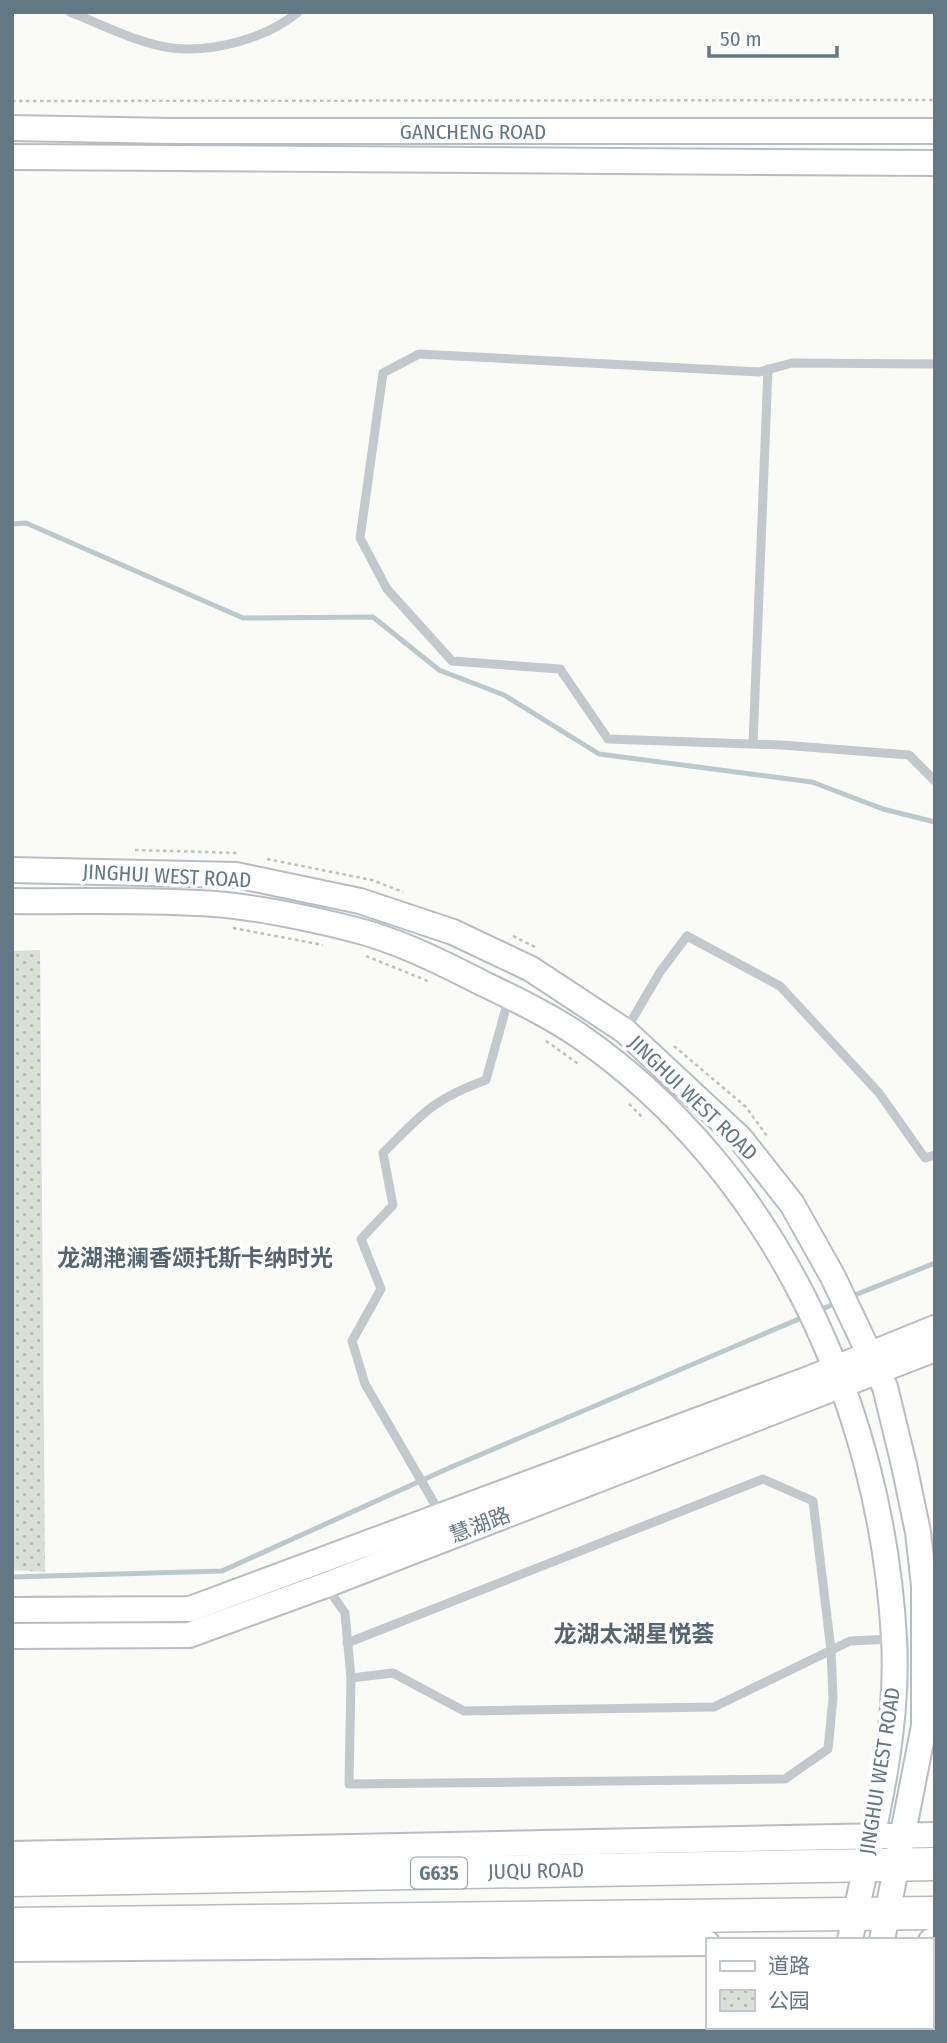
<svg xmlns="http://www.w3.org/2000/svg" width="947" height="2043" viewBox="0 0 947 2043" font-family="'Fira Sans Condensed','Noto Sans SC',sans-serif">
	<defs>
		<pattern id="park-dots" width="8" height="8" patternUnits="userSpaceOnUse" patternTransform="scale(1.75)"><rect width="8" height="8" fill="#dae0d6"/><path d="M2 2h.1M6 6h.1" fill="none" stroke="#b4bab3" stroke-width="1.8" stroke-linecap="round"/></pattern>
	</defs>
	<rect width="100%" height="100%" fill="#fafaf7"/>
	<!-- park -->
	<path fill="url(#park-dots)" d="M40,950l5,622 -33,-2v-619z"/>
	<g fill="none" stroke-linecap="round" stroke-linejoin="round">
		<!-- stream -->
		<path stroke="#bbc9cc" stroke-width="5" d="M12,524l14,-1 217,95 130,-1 66,53 65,25 95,59 213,28 71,27 52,13
			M850,1297l85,-34
			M818,1311l20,-9
			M12,1577l210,-6 227,-103 357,-152"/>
		<defs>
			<path id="secondary" d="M12,128l160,3h763
				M12,157l923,6
				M12,870l224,5 124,26 93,31 78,37 94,62 115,107 52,66 41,73 44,93 8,17 19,78 14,67 6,54v140l-42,214
				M12,901c67,1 135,-2 202,3 42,3 93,14 134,24 47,11 91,33 134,55 33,16 69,33 99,54 194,135 300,369 313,601 6,100 -24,204 -44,302
				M12,1610l178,-1 621,-231 124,-50
				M12,1636l177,-1 137,-50 609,-236
				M12,1854l923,-19
				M931,1941h4
				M12,1949l695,-6
				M834,2031l1,-4
				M869,2031v-4"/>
			<path id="highway" d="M12,1880l923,-16
				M12,1924l923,-11"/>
		</defs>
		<!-- secondary casing -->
		<use href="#secondary" stroke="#b7bec3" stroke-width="28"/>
		<!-- highway casing -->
		<use href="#highway" stroke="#b6bbbf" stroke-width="35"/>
		<!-- path -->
		<path stroke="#bdc1c4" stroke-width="2.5" stroke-dasharray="3.5 3.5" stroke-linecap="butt" d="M12,101l923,-1
			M135,850l105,3
			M267,859l105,21 31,12
			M233,928l90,17
			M513,936l22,11
			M366,956l62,25
			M546,1041l34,24
			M674,1046l72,61 21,29
			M629,1104l15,15"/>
		<!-- lane -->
		<path stroke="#c3c8cc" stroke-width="9" d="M70,12c33,13 67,31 102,36 40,5 96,-10 126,-36
			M935,364l-143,-1 -33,9 -340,-18 -36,19 -23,165 27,51 65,72 108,8 48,70 174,6 127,10 26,26
			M753,744l15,-375
			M626,1030l34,-58 27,-36 93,50 99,107 46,65 10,-3
			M440,1513l-75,-129 -13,-43 29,-52 -20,-50 32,-34 -10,-52c39,-39 50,-54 103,-73l23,-83
			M326,1586l19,27 6,65 42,-5 71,38 250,-4 136,-66 42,-2
			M347,1643l416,-164 50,22 18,149 2,48 -5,51 -43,30 -436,5 2,-106"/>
		<!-- secondary -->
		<use href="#secondary" stroke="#fff" stroke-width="24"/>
		<!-- highway -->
		<use href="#highway" stroke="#fff" stroke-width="32"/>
	</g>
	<g text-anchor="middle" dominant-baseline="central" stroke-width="7" stroke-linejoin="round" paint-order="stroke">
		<!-- shield labels -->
		<rect fill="#fff" stroke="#92a0aa" stroke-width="2" x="411" y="1857.5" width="56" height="31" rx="5"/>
		<g font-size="19" font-weight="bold" fill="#637885">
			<text x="439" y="1873">G635</text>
		</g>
		<!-- street labels -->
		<g font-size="21" fill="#637885" stroke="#fff">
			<text x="473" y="132">GANCHENG ROAD</text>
			<text transform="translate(167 876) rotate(3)">JINGHUI WEST ROAD</text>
			<text transform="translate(693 1098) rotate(44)">JINGHUI WEST ROAD</text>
			<text transform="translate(480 1525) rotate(-21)">慧湖路</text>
			<text transform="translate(880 1771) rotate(-81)">JINGHUI WEST ROAD</text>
			<text transform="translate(536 1871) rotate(-1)">JUQU ROAD</text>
		</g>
		<!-- neighbourhood labels -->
		<g font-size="23" font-weight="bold" fill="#55656f" stroke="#fff">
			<text x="195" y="1258">龙湖滟澜香颂托斯卡纳时光</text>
			<text x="634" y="1634">龙湖太湖星悦荟</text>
		</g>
	</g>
	<!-- border -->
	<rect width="947" height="2043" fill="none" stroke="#637885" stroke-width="28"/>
	<!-- legend -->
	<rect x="706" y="1938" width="228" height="91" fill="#ffffff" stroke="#c1c9ce" stroke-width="2"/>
	<rect x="720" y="1961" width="35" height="10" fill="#ffffff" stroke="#c1c9ce" stroke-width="2"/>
	<text x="768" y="1973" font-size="21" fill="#637885">道路</text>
	<rect x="720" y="1990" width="35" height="21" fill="url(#park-dots)" stroke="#c1c9ce" stroke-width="2"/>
	<text x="768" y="2008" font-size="21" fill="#637885">公园</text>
	<!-- scale -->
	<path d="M709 46v10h128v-10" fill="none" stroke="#637885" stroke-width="3.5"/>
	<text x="720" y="46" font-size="21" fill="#637885" stroke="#ffffff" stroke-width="5" paint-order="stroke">50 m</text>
</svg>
